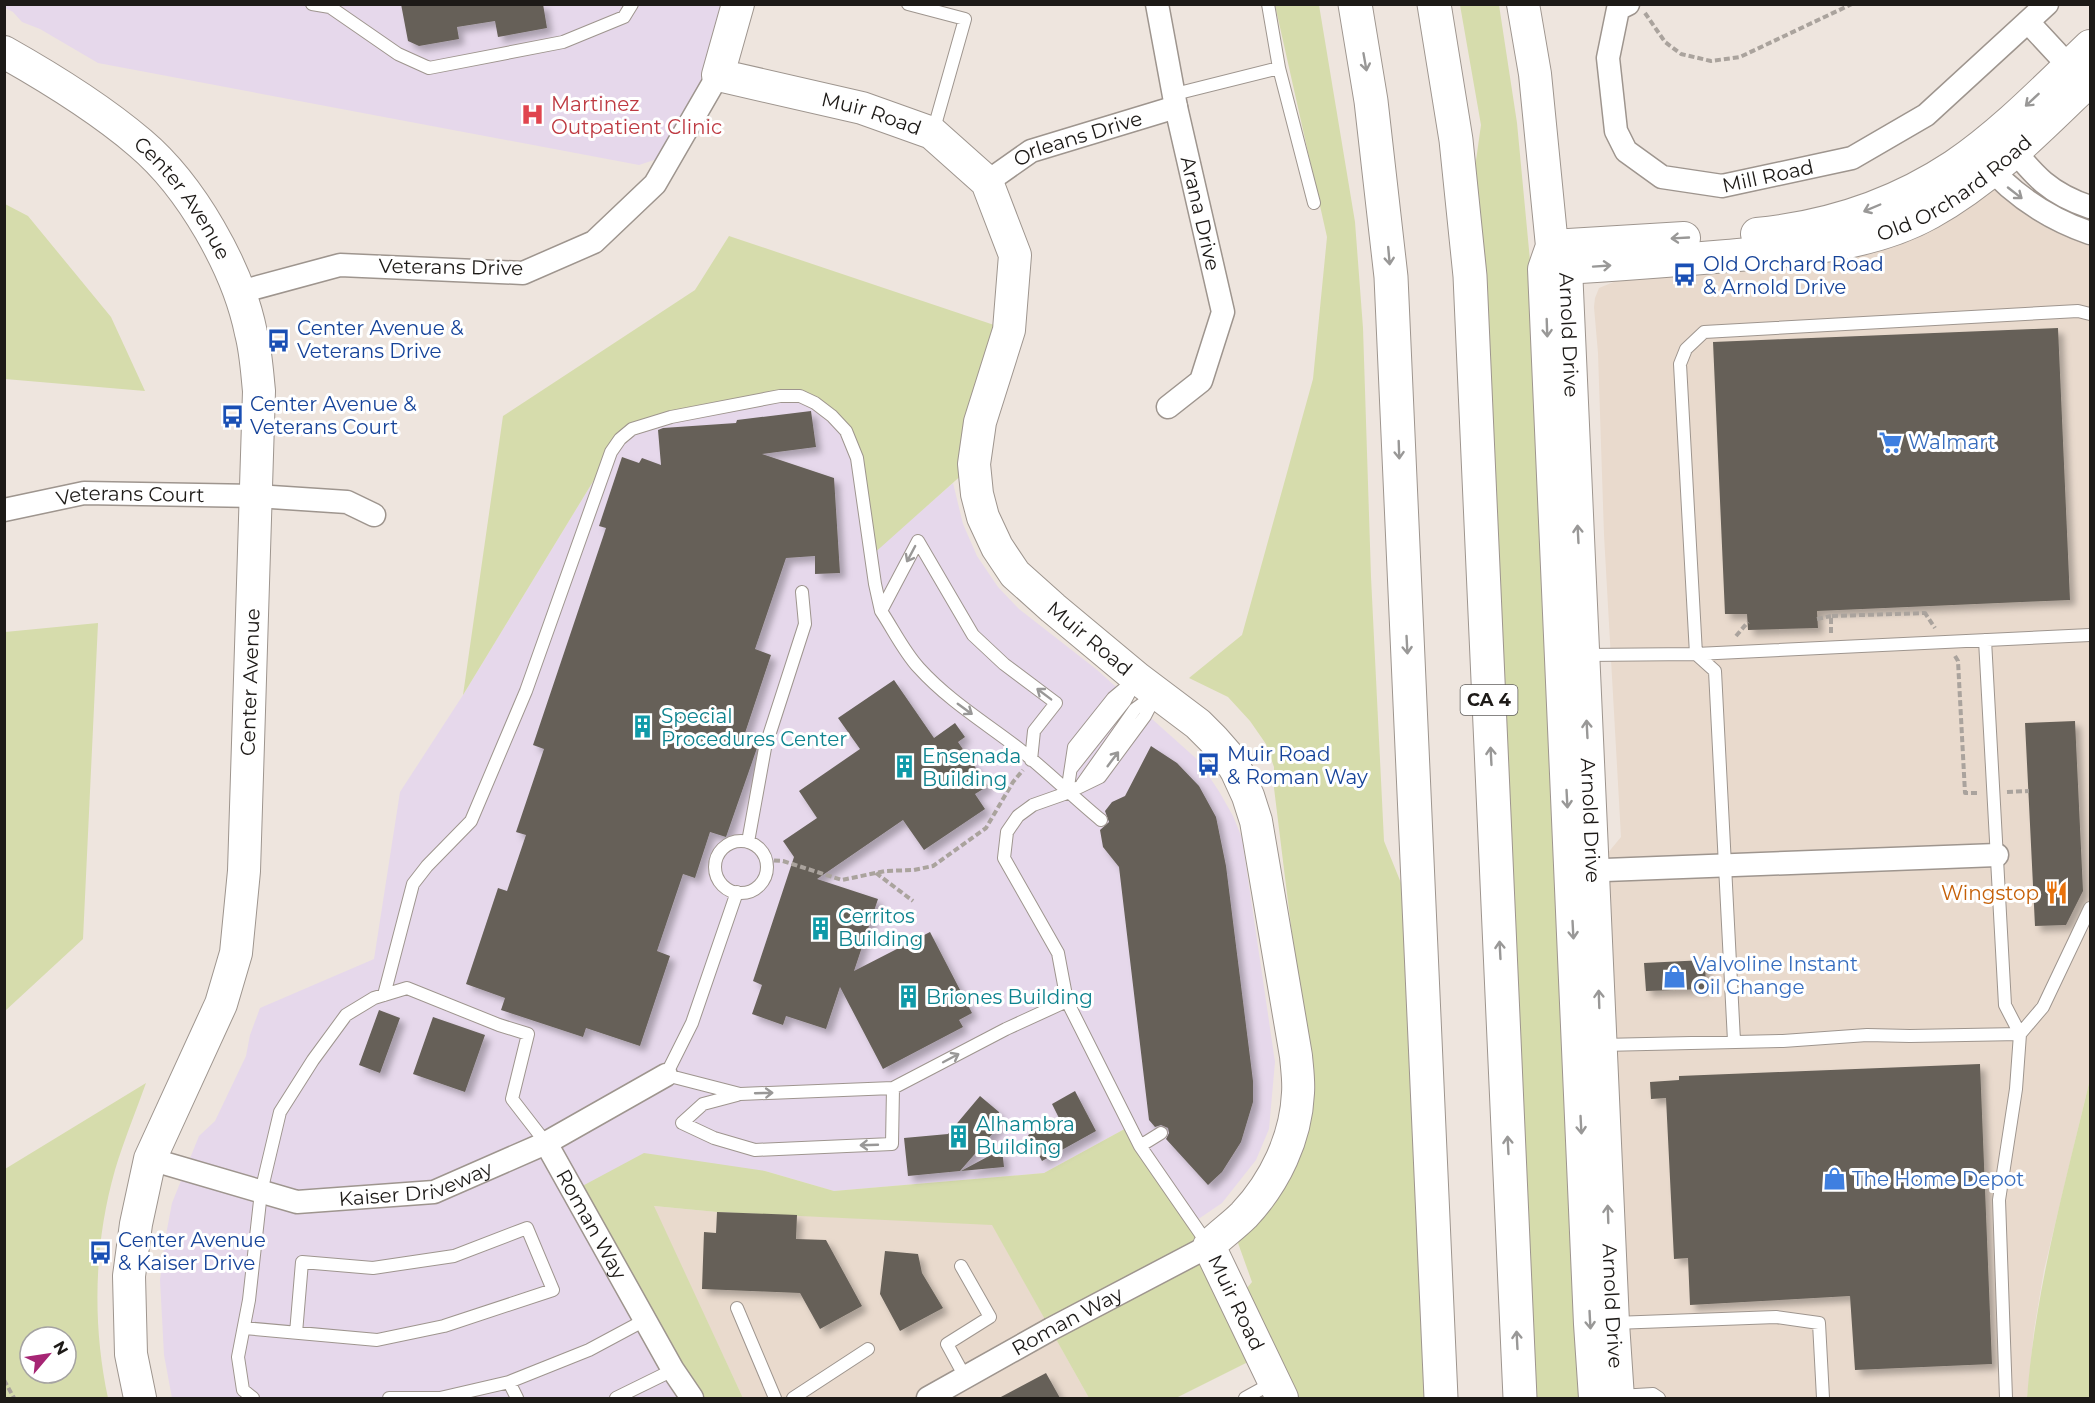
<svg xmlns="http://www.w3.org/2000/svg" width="2095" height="1403" viewBox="0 0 2095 1403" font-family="Montserrat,sans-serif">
	<defs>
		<filter id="shadow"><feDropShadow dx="5.5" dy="5.5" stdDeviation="3" flood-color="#0004"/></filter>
	</defs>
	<rect width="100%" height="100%" fill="#eee5de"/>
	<!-- built -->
	<path fill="#e9dacd" d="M1992,171l98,62v846l-46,191 -10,60 -7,68h-409l-25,-527 28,-34 -17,-302 -6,-182 -4,-46 1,-9 4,-10 17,-7 74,-6 117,-26z
		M653,1206l64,6 275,12 97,174h-346z"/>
	<!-- medical -->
	<path fill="#e6d8eb" d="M5,4l733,1 -66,149 -33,11 -541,-102 -58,-34 -18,-7 -9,-10 -8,-4z
		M800,396l46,35 25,124 82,-72 10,41 14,32 21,31 21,22 77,60 103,92 21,32 13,23 9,22 33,224 -6,67 -13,31 -34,43 -28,19 -64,-96 -86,47 -210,18 -69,-20 -192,20 119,207h-520l-8,-43 -4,-75 5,-40 7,-37 27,-67 16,-15 31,-65 4,-21 10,-27 114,-49 26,-167 63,-97 148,-243 21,-23z"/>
	<!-- green -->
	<path fill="#d6dcac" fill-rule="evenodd" d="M1275,5h44l36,217 8,106 8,249 13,264 36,89 21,468h-159l-20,-43 -86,43h-87l-97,-173 -275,-13 -63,-6 89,192h-51l-119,-207 71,-38 121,18 69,20 210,-18 86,-47 107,174 15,-18 -14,-39 28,-35 40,-160 -32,-260v-21l-8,-23 -16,-23 -22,-24 -39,-19 53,-43 71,-256 14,-142z
		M1460,5h39l18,118 14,148 56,1127h-67l-54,-1167 15,-106z
		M5,204l23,12 83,101 34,74 -140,-12z
		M729,236l280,94 -35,134 -103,92 -25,-125 -46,-35 -154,27 -35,29 -148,243 40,-279 192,-126z
		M98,623l-15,316 -78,72v-379z
		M2090,1079v319h-63c8,-108 38,-213 63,-319z
		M146,1083c-10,28 -22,57 -31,87 -21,74 -23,153 -7,228h-103v-229zM30,1337h36v36h-36z"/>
	<!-- building -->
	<path fill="#666058" filter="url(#shadow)" d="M401,4h142l4,24 -49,9 -3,-16 -38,6 2,12 -40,7 -11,-5z
		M2058,328l12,272 -253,11 1,17 -70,2 -1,-16h-22l-12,-272z
		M811,411l5,36 -54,7 72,24 6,95 -25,1v-18l-29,2 -31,91 16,6 -26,78 15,5 -3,10 -31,89 -16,-5 -15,46 -12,-4 -26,77 13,5 -30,90 -54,-18 -3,9 -82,-27 4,-12 -39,-14 32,-96 9,3 19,-56 -10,-3 28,-83 -11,-4 73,-217 -7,-2 23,-69 17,6 3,-5 19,7 -3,-35 5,-2 73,-5 1,-3z
		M894,680l40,58 21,-15 10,14 -7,5 30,44 -13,8 10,15 -61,41 -21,-30 -86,59 61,20 -24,72 76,-39 42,81 -13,7 4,7 -80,42 -43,-82 -14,42 -40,-13 -3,9 -31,-11 10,-29 -9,-4 41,-124 -11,-16 34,-23 -18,-27 61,-42 -22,-31z
		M2075,721l8,170 -17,34 -31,1 -10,-203z
		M1151,746l26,17 22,23 17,31 10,49 27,215v21l-12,40 -19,30 -14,13 -42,-46 3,-6 -1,-5 -7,-3 -6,2 -6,-7 -30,-253 -16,-20 -3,-17 9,-8 -4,-11 7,-9 13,-6z
		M1705,960l1,29 -60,2 -2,-28z
		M379,1010l21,8 -20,55 -21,-8z
		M433,1017l52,18 -20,57 -52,-18z
		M1980,1064l12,300 -137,6 -5,-74 -160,9 -2,-47 -14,1 -8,-161 -15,1 -1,-17 29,-2v-4z
		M1075,1091l21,40 -54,30 -14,-26 31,-17 -7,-14z
		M980,1096l19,16 1,13 -40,46 -52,5 -4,-38 44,-4z
		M1002,1149l2,18 -43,4z
		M717,1212l80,3 -1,24 30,1 36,66 -42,23 -20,-36 -98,-4 2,-57 12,1z
		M885,1251l33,3 4,19 21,35 -43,23 -20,-37z
		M1046,1373l14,25h-61z"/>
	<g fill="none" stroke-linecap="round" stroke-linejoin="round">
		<defs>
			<path id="lane" d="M312,4l18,3 68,47 31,14 134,-26 61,-25 8,-13
				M908,4l57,15 -32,113
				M1268,4l11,64 35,135
				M1175,94l104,-26
				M1585,655l111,-1 394,-19
				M1031,760l3,-29 22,-28 -52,-39 -31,-29 -55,-94 -37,70c12,18 23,41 38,57 29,32 65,54 99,80 29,23 55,49 83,72
				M1071,769l54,-68 9,-17
				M1082,784l53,-75 18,-13
				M1067,793l7,-46 39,-49 24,-20
				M715 867a26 26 0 1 1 52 0a26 26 0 1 1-52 0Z
				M748,842l17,-94 40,-124 -3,-32
				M737,892l-45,131 -26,52 74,19 153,-6 113,-59 61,-28 73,145 69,100
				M384,995l29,-111 14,-18 44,-45 55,-130 85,-239 9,-13 12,-10 39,-12 109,-21h20l15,7 17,13 14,15 11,27 18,126 6,27
				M1067,1001l-9,-48 -54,-95 3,-26 11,-16 15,-11 34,-12 33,-16 45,-61 11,-21
				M1734,1041l-19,-370 -19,-17 -16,-290 6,-15 18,-17 374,-21 12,3
				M1602,1045l181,-4 84,-6 43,1 110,-2 -15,-29 -20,-365
				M737,1095l-34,9 -21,19 32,15 41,12 137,-6 1,-56
				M1140,1146l21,-13
				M961,1266l29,51 -43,27 18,33
				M737,1308l38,90
				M1614,1323l162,-6 43,6 4,75
				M244,1328l133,12 67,-14 109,-36 -26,-62 -73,28 -81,12 -71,-6 -6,71
				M509,1382l80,-32 56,-30
				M1619,1396l34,-2 6,4
				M253,1398l-10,-8 -5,-33 11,-57 12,-108 19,-80 33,-52 33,-45 28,-17 33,-10 92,37 29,9 -16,65 34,44
				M389,1398h51l69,-16 8,16
				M616,1398l57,-28
				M793,1398l75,-49
				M1245,1398l29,-16
				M2006,1398l-7,-198 17,-111 4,-55 23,-27 47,-99"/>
			<g id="street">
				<path id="s1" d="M1157,4l19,103 47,205 -22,69 -33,26"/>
				<path id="s2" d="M1628,4l-10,5 -10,49 8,73 10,20 36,26 60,9 130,-28 74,-43 121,-111"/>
				<path d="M2028,22l51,55"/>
				<path d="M2006,141c28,34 42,52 84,66"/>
				<path d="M1982,159c29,35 65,59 108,74"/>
				<path id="s3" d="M987,182l44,-31 145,-44"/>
				<path d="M240,292l100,-27 183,8 71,-31 61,-58 63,-109"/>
				<path id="s4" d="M4,510l80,-17 172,3 91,6 27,13"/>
				<path d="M1579,871l418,-16"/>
				<path id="s5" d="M546,1143l127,227 19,28"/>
				<path id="s6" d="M150,1159l147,43 137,-10 112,-49 120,-68"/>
				<path id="s7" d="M928,1398l123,-69 158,-83"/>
			</g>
			<g id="secondary">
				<path id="s8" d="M738,4l-20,71 144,33 70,25 55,49 28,73 -6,75 -29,92 -6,42 3,30 6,23 14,30 18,27 38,34 84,70 61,46 15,15 14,16 10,17 11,24 8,25 40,235c1,12 3,25 2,37 -2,45 -23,89 -54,122 -11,11 -24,20 -35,31l73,152"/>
				<path d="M1523,4l12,70 17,172 -8,23 46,1055 5,74"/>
				<path id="s9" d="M4,52c48,27 95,56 136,91 51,43 98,125 111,190 5,19 6,39 8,58l-15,480 -8,82 -15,51 -71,155 -14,65 -7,52 2,78 9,44"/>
				<path d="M1757,234c70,-7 138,-29 197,-68 50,-34 93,-79 136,-120"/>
				<path id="s10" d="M1552,246l14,22 47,1055 5,75"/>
				<path d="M1552,246l132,-8"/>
				<path id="s11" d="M1546,269c61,-3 121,-8 181,-13 68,-6 142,-9 203,-43 61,-34 110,-85 160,-133"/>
			</g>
			<path id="highway" d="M1355,4l16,97 20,176 50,1121
				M1434,4l22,136 14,136 50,1122"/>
		</defs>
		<!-- lane casing -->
		<use href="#lane" stroke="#9e958e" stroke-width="14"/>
		<!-- street casing -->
		<use href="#street" stroke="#9e958e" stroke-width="25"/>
		<!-- secondary casing -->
		<use href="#secondary" stroke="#9e958e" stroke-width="34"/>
		<!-- highway casing -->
		<use href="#highway" stroke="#9e958e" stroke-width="35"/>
		<!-- path -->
		<path stroke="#aaa39d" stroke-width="4" stroke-dasharray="6 3" stroke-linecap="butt" d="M1645,13l20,29 16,12 30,7 29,-4 112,-53
			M1926,614l-1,-1 10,15
			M1817,619l14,-3
			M1831,633v-17l94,-3
			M1736,636l12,-14
			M1955,656l3,5 7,132h14
			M2007,792l22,-1
			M765,860l18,1 59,19 43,-9 29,-1 19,-4 53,-38 27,-46 10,-12
			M876,873l37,28
			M4,1380l10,18"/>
		<!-- lane -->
		<use href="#lane" stroke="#fff" stroke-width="12"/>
		<!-- street -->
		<use href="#street" stroke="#fff" stroke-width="22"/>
		<!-- secondary -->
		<use href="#secondary" stroke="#fff" stroke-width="32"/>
		<!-- highway -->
		<use href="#highway" stroke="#fff" stroke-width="33"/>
	</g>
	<!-- one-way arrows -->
	<defs><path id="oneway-shaft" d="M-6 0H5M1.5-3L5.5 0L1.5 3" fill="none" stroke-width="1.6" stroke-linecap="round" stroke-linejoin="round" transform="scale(1.5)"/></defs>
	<g stroke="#999897">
		<use href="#oneway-shaft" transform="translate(1365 62) rotate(80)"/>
		<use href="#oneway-shaft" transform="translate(2032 100) rotate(137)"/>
		<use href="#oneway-shaft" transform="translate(2015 193) rotate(38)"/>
		<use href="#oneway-shaft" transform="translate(1872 208) rotate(157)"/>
		<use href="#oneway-shaft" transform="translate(1680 238) rotate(177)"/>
		<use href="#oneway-shaft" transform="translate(1389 256) rotate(85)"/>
		<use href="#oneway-shaft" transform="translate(1602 266) rotate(-4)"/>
		<use href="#oneway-shaft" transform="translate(1547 328) rotate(88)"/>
		<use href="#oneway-shaft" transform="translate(1399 450) rotate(88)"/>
		<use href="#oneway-shaft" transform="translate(1578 534) rotate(-93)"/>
		<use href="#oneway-shaft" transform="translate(911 554) rotate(118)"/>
		<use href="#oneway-shaft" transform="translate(1407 645) rotate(87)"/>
		<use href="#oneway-shaft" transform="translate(1044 694) rotate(-143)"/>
		<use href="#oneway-shaft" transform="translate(965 709) rotate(36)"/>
		<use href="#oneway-shaft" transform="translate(1587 729) rotate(-93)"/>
		<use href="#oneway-shaft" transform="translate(1491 756) rotate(-93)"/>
		<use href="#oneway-shaft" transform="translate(1113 759) rotate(-53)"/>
		<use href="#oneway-shaft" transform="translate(1567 799) rotate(87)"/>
		<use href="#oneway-shaft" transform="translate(1573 930) rotate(87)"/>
		<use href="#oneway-shaft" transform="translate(1500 950) rotate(-93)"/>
		<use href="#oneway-shaft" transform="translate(1599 999) rotate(-92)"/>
		<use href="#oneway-shaft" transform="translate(951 1058) rotate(-28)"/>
		<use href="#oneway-shaft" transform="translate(764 1093) rotate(-2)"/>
		<use href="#oneway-shaft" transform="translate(1581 1125) rotate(87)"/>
		<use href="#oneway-shaft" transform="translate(869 1145) rotate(178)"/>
		<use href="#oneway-shaft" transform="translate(1508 1145) rotate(-93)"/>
		<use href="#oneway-shaft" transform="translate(1608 1214) rotate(-92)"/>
		<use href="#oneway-shaft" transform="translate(1590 1320) rotate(87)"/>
		<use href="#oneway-shaft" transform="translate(1517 1340) rotate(-93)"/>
	</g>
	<!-- icons -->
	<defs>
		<symbol id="hospital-bare" viewBox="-9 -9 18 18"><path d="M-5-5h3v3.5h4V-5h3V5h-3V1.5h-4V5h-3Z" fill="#e0444e" stroke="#fff" stroke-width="2.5" paint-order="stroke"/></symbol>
		<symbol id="bus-bare" viewBox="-9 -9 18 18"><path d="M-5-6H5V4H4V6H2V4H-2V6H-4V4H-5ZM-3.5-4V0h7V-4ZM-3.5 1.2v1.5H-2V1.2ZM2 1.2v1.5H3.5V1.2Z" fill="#1a4fb4" stroke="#fff" stroke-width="2.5" paint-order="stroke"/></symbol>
		<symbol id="supermarket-bare" viewBox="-9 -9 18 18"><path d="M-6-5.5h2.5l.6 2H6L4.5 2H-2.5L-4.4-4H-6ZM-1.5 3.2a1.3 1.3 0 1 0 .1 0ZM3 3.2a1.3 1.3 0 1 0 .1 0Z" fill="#3f7fe0" stroke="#fff" stroke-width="2.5" paint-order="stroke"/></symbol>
		<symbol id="building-bare" viewBox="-9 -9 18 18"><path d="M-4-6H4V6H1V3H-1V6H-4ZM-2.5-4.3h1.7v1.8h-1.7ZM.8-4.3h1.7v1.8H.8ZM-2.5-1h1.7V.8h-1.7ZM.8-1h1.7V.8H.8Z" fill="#0f9aa8" stroke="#fff" stroke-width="2.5" paint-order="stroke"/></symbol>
		<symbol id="restaurant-bare" viewBox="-9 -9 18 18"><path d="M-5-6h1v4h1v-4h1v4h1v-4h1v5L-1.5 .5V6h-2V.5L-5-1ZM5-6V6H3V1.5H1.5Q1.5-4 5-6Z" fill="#e8710a" stroke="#fff" stroke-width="2.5" paint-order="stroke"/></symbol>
		<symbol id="shop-bare" viewBox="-9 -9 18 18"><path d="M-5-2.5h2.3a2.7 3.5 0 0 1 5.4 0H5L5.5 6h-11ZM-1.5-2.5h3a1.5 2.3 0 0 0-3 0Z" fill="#3f7fe0" stroke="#fff" stroke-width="2.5" paint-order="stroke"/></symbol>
	</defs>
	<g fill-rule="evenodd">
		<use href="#hospital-bare" x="516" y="98" width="33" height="33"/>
		<use href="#bus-bare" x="1668" y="258" width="33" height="33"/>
		<use href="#bus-bare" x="262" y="324" width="33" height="33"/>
		<use href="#bus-bare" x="216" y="400" width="33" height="33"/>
		<use href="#supermarket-bare" x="1874" y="426" width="33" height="33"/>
		<use href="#building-bare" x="626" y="710" width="33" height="33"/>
		<use href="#bus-bare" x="1192" y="748" width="33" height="33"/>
		<use href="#building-bare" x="888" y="750" width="33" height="33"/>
		<use href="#restaurant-bare" x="2040" y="876" width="33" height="33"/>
		<use href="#building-bare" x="804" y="912" width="33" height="33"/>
		<use href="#shop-bare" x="1658" y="960" width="33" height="33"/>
		<use href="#building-bare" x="892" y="980" width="33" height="33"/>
		<use href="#building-bare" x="942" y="1120" width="33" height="33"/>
		<use href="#shop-bare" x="1818" y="1162" width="33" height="33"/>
		<use href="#bus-bare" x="84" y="1236" width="33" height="33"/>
	</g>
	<g text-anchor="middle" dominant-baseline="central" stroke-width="6" stroke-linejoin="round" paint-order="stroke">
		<!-- shield labels -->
		<rect fill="#fff" stroke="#615f5d" stroke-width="1.5" x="1460.5" y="685" width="57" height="30" rx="4.5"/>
		<g font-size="18" font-weight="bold" fill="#1d1a17">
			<text x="1489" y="700">CA 4</text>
		</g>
		<!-- health labels -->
		<g font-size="20" fill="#be3a42" stroke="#fff" text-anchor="start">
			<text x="551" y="104">Martinez<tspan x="551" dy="23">Outpatient Clinic</tspan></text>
		</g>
		<!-- street labels -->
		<g font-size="20" fill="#1d1a17" stroke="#fff">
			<text stroke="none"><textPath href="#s8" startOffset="232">Muir Road</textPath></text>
			<text stroke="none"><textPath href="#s3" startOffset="102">Orleans Drive</textPath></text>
			<text stroke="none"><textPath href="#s2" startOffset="309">Mill Road</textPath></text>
			<text stroke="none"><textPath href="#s11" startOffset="424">Old Orchard Road</textPath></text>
			<text stroke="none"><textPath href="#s9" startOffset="234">Center Avenue</textPath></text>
			<text stroke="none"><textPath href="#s1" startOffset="214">Arana Drive</textPath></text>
			<text transform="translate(451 267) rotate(1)">Veterans Drive</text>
			<text stroke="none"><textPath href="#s10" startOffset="93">Arnold Drive</textPath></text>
			<text stroke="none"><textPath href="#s4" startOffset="128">Veterans Court</textPath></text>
			<text stroke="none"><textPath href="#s8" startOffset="880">Muir Road</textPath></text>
			<text transform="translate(250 682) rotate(-88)">Center Avenue</text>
			<text stroke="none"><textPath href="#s10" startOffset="579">Arnold Drive</textPath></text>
			<text stroke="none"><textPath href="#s6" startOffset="274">Kaiser Driveway</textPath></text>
			<text stroke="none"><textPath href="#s5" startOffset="93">Roman Way</textPath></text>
			<text stroke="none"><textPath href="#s8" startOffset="1654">Muir Road</textPath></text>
			<text stroke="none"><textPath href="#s10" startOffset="1065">Arnold Drive</textPath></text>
			<text stroke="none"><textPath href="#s7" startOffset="159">Roman Way</textPath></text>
		</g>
		<!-- transit labels -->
		<g font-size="20" fill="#164399" stroke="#fff" text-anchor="start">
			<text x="1703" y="264">Old Orchard Road<tspan x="1703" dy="23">&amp; Arnold Drive</tspan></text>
			<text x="297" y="328">Center Avenue &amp;<tspan x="297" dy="23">Veterans Drive</tspan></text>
			<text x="250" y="404">Center Avenue &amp;<tspan x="250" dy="23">Veterans Court</tspan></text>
			<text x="1227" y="754">Muir Road<tspan x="1227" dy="23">&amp; Roman Way</tspan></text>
			<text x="118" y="1240">Center Avenue<tspan x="118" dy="23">&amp; Kaiser Drive</tspan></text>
		</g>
		<!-- shop labels -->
		<g font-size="20" fill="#366cbe" stroke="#fff" text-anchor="start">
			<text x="1908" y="442">Walmart</text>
			<text x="1693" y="964">Valvoline Instant<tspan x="1693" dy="23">Oil Change</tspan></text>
			<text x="1852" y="1179">The Home Depot</text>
		</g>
		<!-- culture labels -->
		<g font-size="20" fill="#0d838f" stroke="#fff" text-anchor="start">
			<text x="661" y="716">Special<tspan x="661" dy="23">Procedures Center</tspan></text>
			<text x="922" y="756">Ensenada<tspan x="922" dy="23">Building</tspan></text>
			<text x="838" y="916">Cerritos<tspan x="838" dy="23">Building</tspan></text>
			<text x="926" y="997">Briones Building</text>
			<text x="976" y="1124">Alhambra<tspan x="976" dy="23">Building</tspan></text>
		</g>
		<!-- food labels -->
		<g font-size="20" fill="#c56008" stroke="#fff" text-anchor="end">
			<text x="2039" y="893">Wingstop</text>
		</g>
	</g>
	<!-- border -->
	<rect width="2095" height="1403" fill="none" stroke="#1d1a17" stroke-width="12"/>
	<!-- north arrow -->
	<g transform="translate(48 1355) rotate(61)"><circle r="28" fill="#ffffff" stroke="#a5a3a2" stroke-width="1.5"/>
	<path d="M0-4.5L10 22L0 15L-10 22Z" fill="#a62574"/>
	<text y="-9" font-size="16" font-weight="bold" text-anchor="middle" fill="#1d1a17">N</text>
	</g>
</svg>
